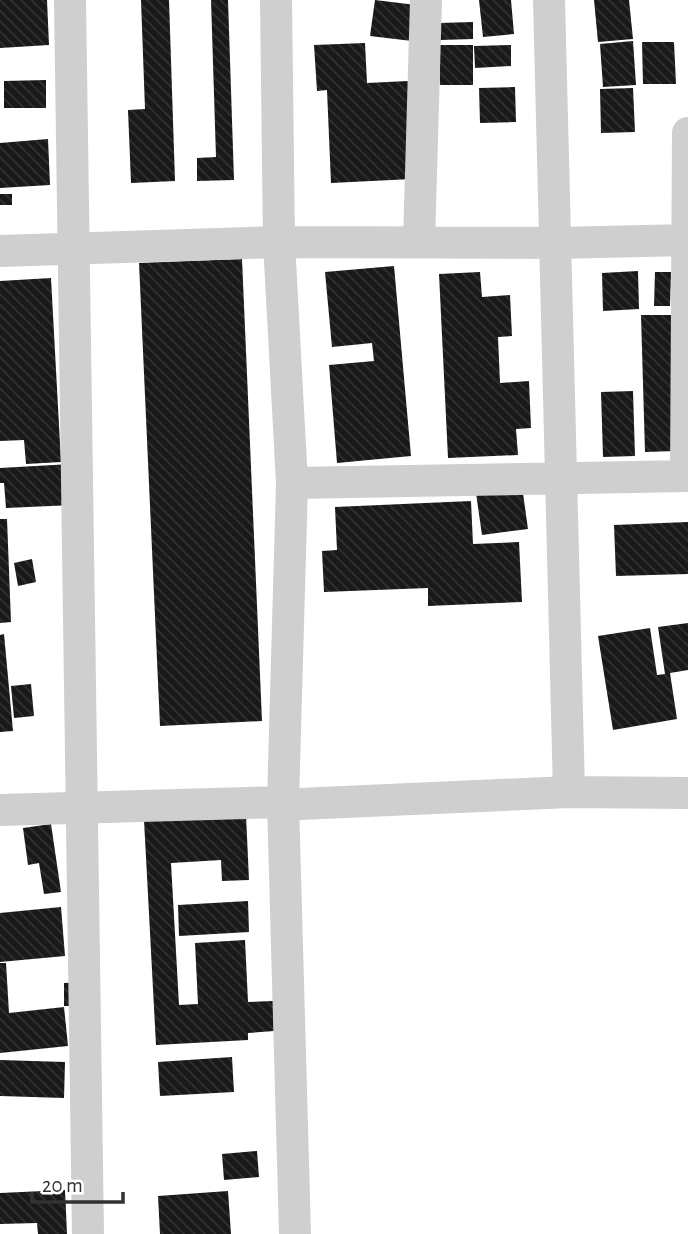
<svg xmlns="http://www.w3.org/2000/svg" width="688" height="1234" viewBox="0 0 688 1234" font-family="'Alegreya Sans',sans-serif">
	<defs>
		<pattern id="building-back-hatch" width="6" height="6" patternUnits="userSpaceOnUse" patternTransform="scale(1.75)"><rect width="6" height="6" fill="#191919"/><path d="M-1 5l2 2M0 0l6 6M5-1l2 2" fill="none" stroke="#323232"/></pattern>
	</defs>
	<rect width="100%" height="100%" fill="#fff"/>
	<!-- building -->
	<path fill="url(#building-back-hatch)" d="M0,0h47l2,45 -49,3z
		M141,0h28l6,181 -44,2 -3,-73 17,-1z
		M211,0h17l6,180 -37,1v-23l19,-1z
		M375,0l41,5 -4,36 -42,-5z
		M479,0h32l3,34 -31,3z
		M594,0h35l4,39 -35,3z
		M473,22v17l-33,1 -1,-17z
		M633,41l3,44 -33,2 -3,-43z
		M642,42h32l2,42h-33z
		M365,43l2,40 41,-2 4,98 -81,4 -4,-93 -10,1 -3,-46z
		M439,45h34v40h-33z
		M511,45v21l-36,2 -1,-22z
		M46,80v28h-42v-27z
		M515,87l1,35 -36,1 -1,-35z
		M633,88l2,44 -34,1 -1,-44z
		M48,139l2,46 -50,3v-45z
		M0,194h12v11h-12z
		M242,259l20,462 -102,5 -21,-463z
		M394,266l17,190 -74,7 -8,-98 45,-4 -2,-18 -40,4 -7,-75z
		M638,271l1,38 -36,2 -1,-38z
		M480,272l2,25 28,-2 2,41 -14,1 2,46 29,-2 2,47 -15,1 2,26 -70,3 -9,-184z
		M655,272h16l-1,34h-16z
		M51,278l10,184 -35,2 -2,-24 -24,1v-160z
		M641,315h31l4,136 -31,1z
		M633,391l2,65 -32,1 -2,-65z
		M71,464l2,41 -67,3 -2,-25h-4v-15z
		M522,486l6,43 -46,6 -6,-42z
		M471,501l2,43 46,-2 3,60 -94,4v-18l-104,4 -2,-41 15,-1 -2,-43z
		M0,519h7l4,103 -11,1z
		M688,522v52l-72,2 -2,-51z
		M32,559l4,23 -18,4 -4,-23z
		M688,623v47l-18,3 7,46 -64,11 -15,-94 52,-8 7,47 8,-1 -7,-47z
		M4,634l9,97 -13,1v-97z
		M31,684l3,32 -20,2 -3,-32z
		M246,815l3,65 -27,1 -1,-21 -50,3 8,142 19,-1 -3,-61 50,-3 3,62 25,-1 1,30 -26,2v7l-92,5 -12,-225z
		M51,824l10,68 -17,2 -5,-31 -11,2 -5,-37z
		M248,901l1,31 -70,4 -1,-31z
		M61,907l4,49 -65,6v-49z
		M0,963h6l3,50 55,-6 4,39 -68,7z
		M89,982v24h-25v-23z
		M232,1057l2,35 -74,4 -2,-34z
		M0,1060l65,2 -1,36 -64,-2z
		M257,1151l2,26 -35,3 -2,-26z
		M65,1190l2,44h-29l-1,-11 -37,1v-31z
		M228,1191l3,43h-71l-2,-38z"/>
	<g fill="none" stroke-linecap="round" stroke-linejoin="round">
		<!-- minor -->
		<path stroke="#cfcfcf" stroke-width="32" d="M70,0l18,1234
			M276,0l3,242 13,241 -9,319 12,432
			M549,0l20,792
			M419,242l7,-242
			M0,251l279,-9 276,1 133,-3
			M686,476l2,-343
			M292,483l396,-7
			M0,810l283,-8 16,2 270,-12 119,1"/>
	</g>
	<!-- scale -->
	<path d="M32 1192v10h91v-10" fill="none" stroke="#323232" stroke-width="3.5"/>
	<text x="42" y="1192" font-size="21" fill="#323232" stroke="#ffffff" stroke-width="5" paint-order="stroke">20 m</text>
</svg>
